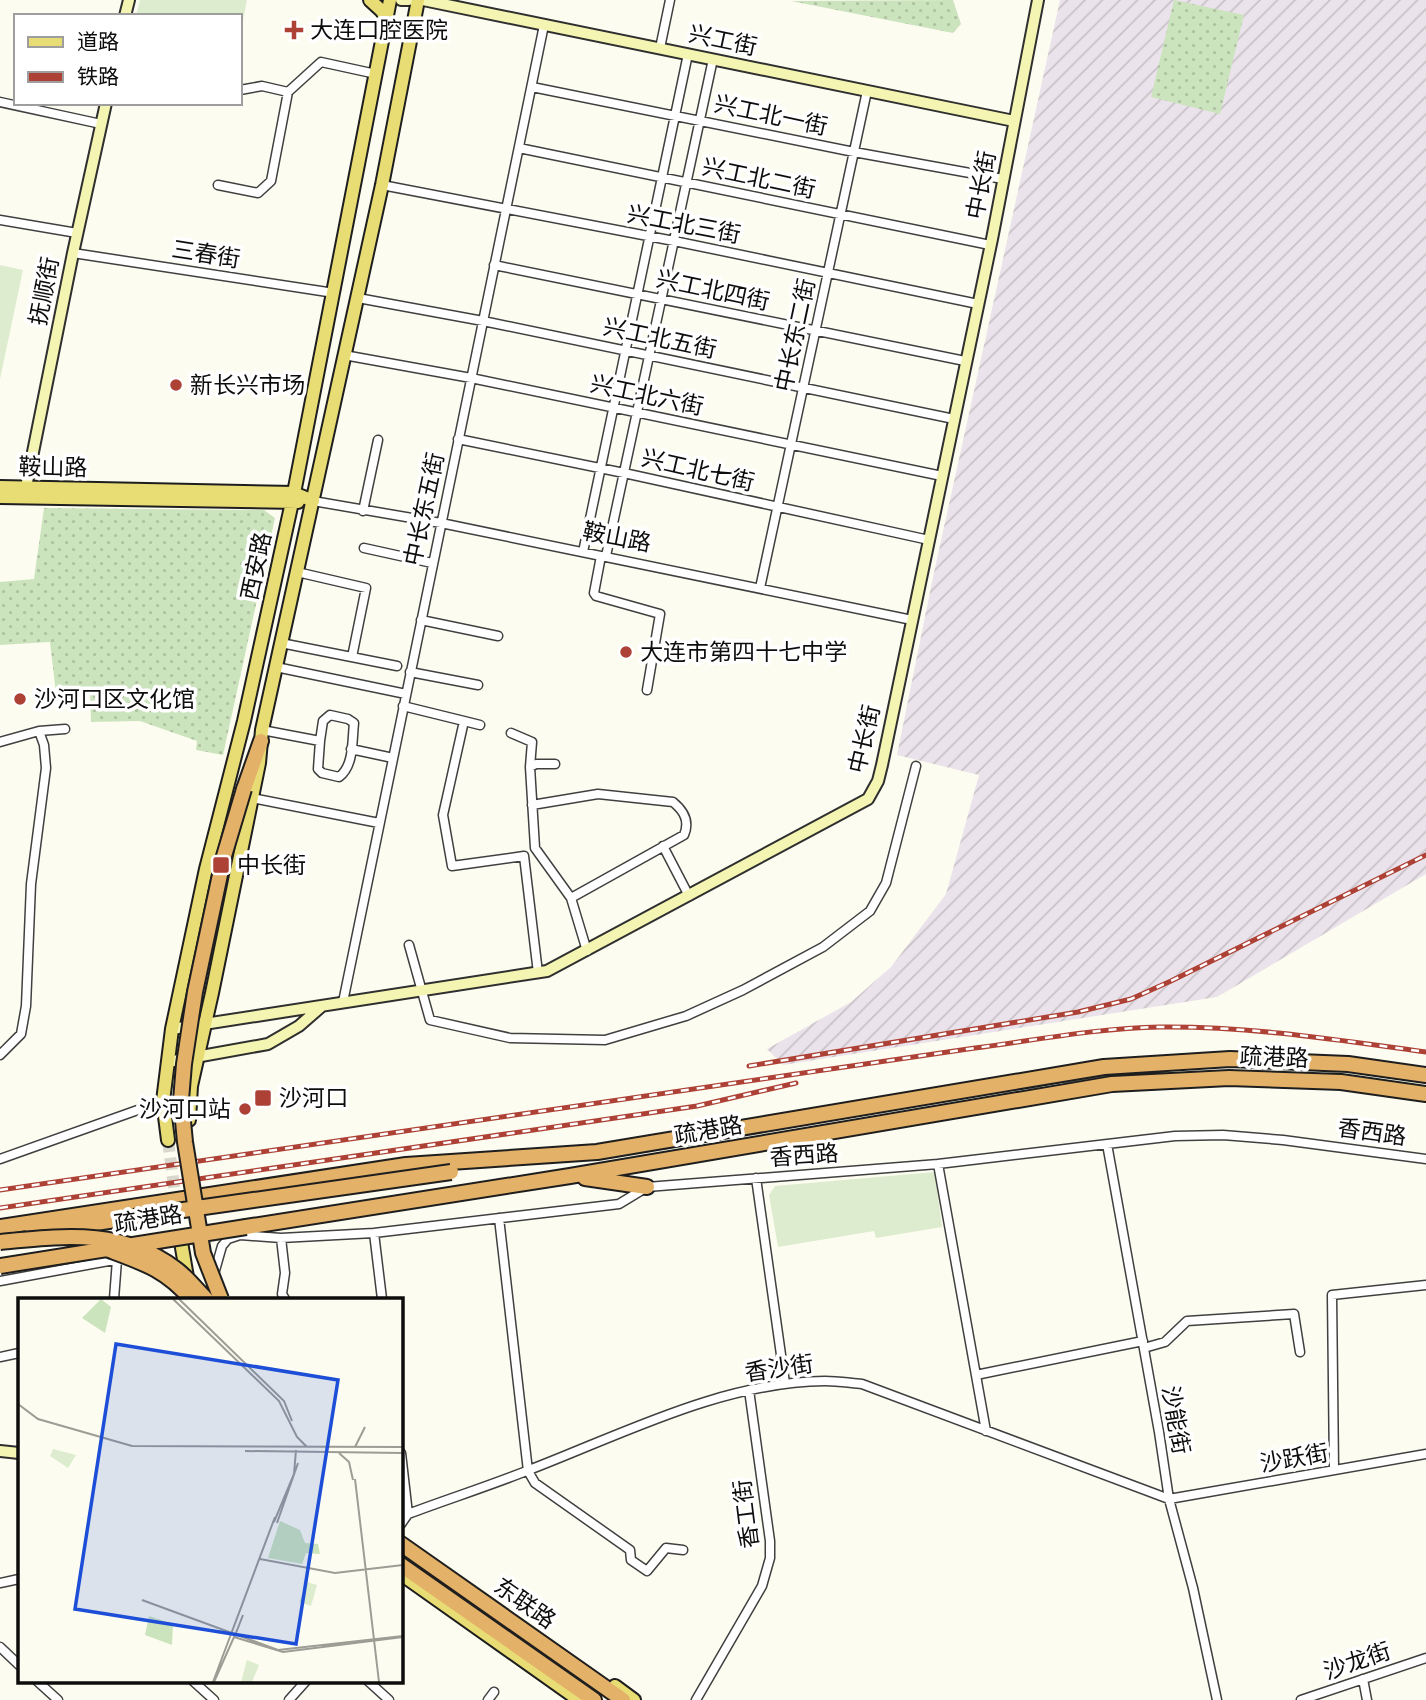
<svg xmlns="http://www.w3.org/2000/svg" width="1426" height="1700" viewBox="0 0 1426 1700" font-family="Bitter,'Noto Sans SC',serif">
	<defs>
		<pattern id="industrial-furrows" width="10" height="10" patternUnits="userSpaceOnUse" patternTransform="scale(1.75)"><rect width="10" height="10" fill="#ebe3eb"/><path d="M-1 1l2-2M0 10L10 0M9 11l2-2" fill="none" stroke="#c8c2c8"/></pattern>
		<pattern id="grass-dots" width="8" height="8" patternUnits="userSpaceOnUse" patternTransform="scale(1.75)"><rect width="8" height="8" fill="#cce4bd"/><path d="M2 2h.1M6 6h.1" fill="none" stroke="#aec2a1" stroke-width="1.8" stroke-linecap="round"/></pattern>
	</defs>
	<rect width="100%" height="100%" fill="#fdfcf0"/>
	<!-- industrial -->
	<path fill="url(#industrial-furrows)" d="M1060,0h366v874l-209,123 -434,68 -16,-16 84,-47 40,-35 55,-73 33,-119 -82,-20 36,-178z"/>
	<!-- grass -->
	<path fill="url(#grass-dots)" d="M953,0l8,24 -8,9 -162,-32z
		M1174,0l70,15 -24,99 -69,-17z
		M44,508l220,2 11,8 -52,237 -27,-5 1,-9 -57,-20 -49,1 -1,-31 -34,2 -6,-51 -50,3v-63l34,-3z"/>
	<!-- pitch -->
	<path fill="#ddecce" d="M140,0h107l-7,35v-19h-104z
		M0,265l23,5 -23,109z
		M935,1172l7,55 -66,11 -2,-7 -96,16 -9,-52 6,-9z"/>
	<g fill="none" stroke-linecap="round" stroke-linejoin="round">
		<!-- primary-tunnel -->
		<path stroke="#d9d8ce" stroke-width="12" stroke-dasharray="12 6" stroke-linecap="butt" d="M168,1140l13,102"/>
		<defs>
			<path id="street" d="M660,48l10,-48
				M532,87l322,65 149,27
				M240,90l22,-4 26,6 33,-30 55,12
				M0,102l101,22
				M519,148l471,97
				M218,185l40,8 13,-12 17,-89
				M382,185l292,56 304,63
				M0,220l77,13
				M73,253l261,40
				M494,265l471,96
				M358,298l125,23 471,98
				M344,355l127,23 471,98
				M458,439l166,34 305,67
				M313,501l128,22 471,97
				M363,511l15,-71
				M364,548l68,15
				M583,552l105,-498
				M601,556l-7,37 2,3 64,18 -13,76
				M606,556l107,-497
				M297,572l69,16 -14,69
				M760,588l107,-497
				M421,620l77,16
				M281,643l116,23
				M276,667l130,27
				M410,672l68,13
				M403,706l61,15 -21,94 9,51 72,-10 14,117
				M464,721l16,4
				M262,730l58,11 -2,28 4,4 17,4c15,-11 13,-36 15,-54l-6,-4 -18,-4 -7,6 -3,20
				M511,733l21,9 -2,25
				M0,742l39,-11 26,-2
				M351,749l42,9
				M252,798l127,25
				M532,805l66,-11 75,8c11,9 17,19 11,33l-113,63 -36,-50 -5,-81 6,-3h19
				M663,846l26,50
				M571,898l16,53
				M409,945l21,75 80,18 95,2 81,-24 57,-26 80,-43 47,-36 16,-28 30,-117
				M343,1002l201,-977
				M0,1055l21,-21 5,-28 5,-122 15,-116 -2,-23 -5,-14
				M1107,1144l52,288 10,67 24,89 24,112
				M0,1159l163,-58
				M938,1164l48,267
				M756,1178l29,205
				M499,1218l29,253 7,12 95,67 1,10 16,11 19,-23 17,2
				M374,1233l8,66
				M281,1238l4,35 -3,21 3,5
				M214,1274l8,-28 6,-7 12,-4 41,3 93,-5 245,-29 28,-17 291,-23 237,-28 48,-1 60,5 143,19
				M0,1281l125,-23
				M114,1299l3,-39
				M1144,1348l21,-6 22,-21 107,-7 6,38
				M0,1357l19,-4
				M976,1375l167,-34
				M401,1453l7,61
				M1334,1470l-2,-175 94,-10
				M401,1524l7,-10c40,-15 81,-28 121,-44 94,-36 193,-88 296,-89 12,0 25,2 37,3l307,115 257,-45
				M0,1583l19,-4
				M0,1647l19,18
				M1363,1679l4,21
				M37,1681l21,19
				M193,1681l21,19
				M368,1681l21,19
				M289,1700l17,-19
				M488,1700l6,-8
				M696,1700l66,-114 8,-28v-17l-21,-151
				M1301,1700l125,-42"/>
			<path id="secondary" d="M401,0h8
				M423,0l591,121
				M125,16l4,-16
				M26,487l47,-234 33,-150
				M172,1029l375,-58 321,-172 10,-18 4,-16 110,-526 46,-239
				M168,1062l100,-18 31,-18 23,-20
				M0,1451l19,2"/>
			<path id="primary" d="M370,0l12,11 5,10
				M0,487l294,6 19,8
				M0,497l298,5
				M189,1120l2,-34 21,-93 47,-230 3,-33 120,-545 36,-185
				M168,1140l-5,-39 9,-72 34,-160 38,-148 50,-228 96,-493
				M181,1242l7,41
				M401,1574l178,126
				M615,1686l19,14"/>
			<path id="highway" d="M244,789l17,-48
				M585,1178l62,9
				M0,1227l406,-62 191,-13 507,-85 126,-8 118,5 78,11
				M246,1227l324,-51 542,-92 117,-6 112,4 85,12
				M32,1233l102,-16
				M401,1544l222,156
				M401,1565l193,135"/>
		</defs>
		<!-- street casing -->
		<use href="#street" stroke="#404040" stroke-width="11"/>
		<!-- secondary casing -->
		<use href="#secondary" stroke="#2f2f2f" stroke-width="14"/>
		<!-- primary casing -->
		<use href="#primary" stroke="#1e1e1e" stroke-width="16"/>
		<!-- highway casing -->
		<use href="#highway" stroke="#1e1e1e" stroke-width="18"/>
		<!-- street -->
		<use href="#street" stroke="#fff" stroke-width="8"/>
		<!-- secondary -->
		<use href="#secondary" stroke="#f4f5b2" stroke-width="10"/>
		<!-- primary -->
		<use href="#primary" stroke="#e8dc74" stroke-width="12"/>
		<!-- highway -->
		<use href="#highway" stroke="#e3b168" stroke-width="14"/>
		<defs>
			<path id="rail" d="M749,1066l329,-54 53,-13 40,-18 255,-126
				M0,1190l975,-142c61,-8 123,-20 185,-21 90,-1 178,13 266,25
				M0,1208l697,-102 99,-23"/>
		</defs>
		<!-- rail casing -->
		<use href="#rail" stroke="#ad4136" stroke-width="5"/>
		<!-- rail -->
		<use href="#rail" stroke="#fff" stroke-width="2.5" stroke-dasharray="8" stroke-linecap="butt"/>
		<defs>
			<path id="highway-bridge" d="M134,1217l317,-45
				M0,1242c64,-6 121,-14 176,27 11,8 20,20 30,30
				M109,1250c35,13 57,20 82,49
				M0,1266l246,-39
				M221,1299l-18,-46 -18,-111 -4,-42 3,-36 11,-72 29,-136 20,-67"/>
		</defs>
		<!-- highway-bridge casing -->
		<use href="#highway-bridge" stroke="#1e1e1e" stroke-width="18" stroke-linecap="butt"/>
		<!-- highway-bridge -->
		<use href="#highway-bridge" stroke="#e3b168" stroke-width="14"/>
	</g>
	<!-- markers -->
	<g fill="#ad4136" stroke="#fff" stroke-width="2.5">
		<path d="M290.5 19.5h7v7h7v7h-7v7h-7v-7h-7v-7h7z"/>
		<circle cx="176" cy="385" r="7"/>
		<circle cx="626" cy="652" r="7"/>
		<circle cx="20" cy="699" r="7"/>
		<rect x="212" y="856" width="18" height="18" rx="3.5"/>
		<rect x="254" y="1089" width="18" height="18" rx="3.5"/>
		<circle cx="245" cy="1109" r="7"/>
	</g>
	<g text-anchor="middle" dominant-baseline="central" stroke-width="7" stroke-linejoin="round" paint-order="stroke">
		<!-- poi labels -->
		<g font-size="23" fill="#0d0d0d" stroke="#fff" text-anchor="start">
			<text x="310" y="30">大连口腔医院</text>
			<text x="190" y="385">新长兴市场</text>
			<text x="640" y="652">大连市第四十七中学</text>
			<text x="34" y="699">沙河口区文化馆</text>
			<text x="237" y="865">中长街</text>
			<text x="279" y="1098">沙河口</text>
			<text x="231" y="1109" text-anchor="end">沙河口站</text>
		</g>
		<!-- street labels -->
		<g font-size="23" fill="#0d0d0d" stroke="#fff">
			<text transform="translate(723 40) rotate(12)">兴工街</text>
			<text transform="translate(771 115) rotate(12)">兴工北一街</text>
			<text transform="translate(759 178) rotate(12)">兴工北二街</text>
			<text transform="translate(981 185) rotate(-79)">中长街</text>
			<text transform="translate(684 224) rotate(11)">兴工北三街</text>
			<text transform="translate(206 254) rotate(9)">三春街</text>
			<text transform="translate(713 290) rotate(12)">兴工北四街</text>
			<text transform="translate(44 291) rotate(-79)">抚顺街</text>
			<text transform="translate(795 335) rotate(-78)">中长东二街</text>
			<text transform="translate(660 338) rotate(12)">兴工北五街</text>
			<text transform="translate(647 395) rotate(12)">兴工北六街</text>
			<text transform="translate(53 467) rotate(1)">鞍山路</text>
			<text transform="translate(698 470) rotate(13)">兴工北七街</text>
			<text transform="translate(424 509) rotate(-78)">中长东五街</text>
			<text transform="translate(617 537) rotate(11)">鞍山路</text>
			<text transform="translate(256 566) rotate(-78)">西安路</text>
			<text transform="translate(864 739) rotate(-77)">中长街</text>
			<text transform="translate(1274 1057) rotate(2)">疏港路</text>
			<text transform="translate(708 1130) rotate(-10)">疏港路</text>
			<text transform="translate(1372 1132) rotate(8)">香西路</text>
			<text transform="translate(804 1155) rotate(-4)">香西路</text>
			<text transform="translate(148 1219) rotate(-9)">疏港路</text>
			<text transform="translate(779 1368) rotate(-8)">香沙街</text>
			<text transform="translate(1176 1420) rotate(80)">沙能街</text>
			<text transform="translate(1294 1458) rotate(-10)">沙跃街</text>
			<text transform="translate(746 1514) rotate(-97)">香工街</text>
			<text transform="translate(525 1603) rotate(35)">东联路</text>
			<text transform="translate(1357 1661) rotate(-19)">沙龙街</text>
		</g>
	</g>
	<!-- overview -->
	<g transform="translate(18 1298)">
		<rect width="385" height="385" fill="#fdfcf0"/>
		<path d="M83,1l10,8 -6,26 -23,-15zM262,223l20,9 5,13 13,1 2,10 -14,-1 -4,11 -34,-6zM131,318l24,8 -1,21 -27,-10z" fill="#cce4bd"/>
		<path d="M35,151l23,6 -8,13 -18,-12zM289,284l10,3 -6,21 -12,-4zM229,362l12,5 -7,17h-11z" fill="#ddecce"/>
		<path fill="none" stroke="#9d9c95" stroke-width="2" d="M155,1l106,102 18,36 10,10M161,1l105,102 8,20M0,106l20,15 94,27 271,1M337,149l10,-20M227,153l158,2M321,155l10,9 4,18M337,181l24,203M256,224l20,-48 2,-24M259,225l21,-60M242,261l75,14 68,-8M124,302l136,50 125,-14M216,340l9,-23M195,384l62,-165M196,384l20,-45 49,15 120,-15"/>
		<path fill="#1d4ed8" fill-opacity="0.15" stroke="#1d4ed8" stroke-width="3.5" d="M98,46l222,36 -42,264 -221,-35z"/>
		<rect width="385" height="385" fill="none" stroke="#0d0d0d" stroke-width="3.5"/>
	</g>
	<!-- legend -->
	<rect x="14" y="14" width="228" height="91" fill="#ffffff" stroke="#9e9e9e" stroke-width="2"/>
	<rect x="28" y="37" width="35" height="10" fill="#e8dc74" stroke="#9e9e9e" stroke-width="2"/>
	<text x="77" y="49" font-size="21" fill="#0d0d0d">道路</text>
	<rect x="28" y="72" width="35" height="10" fill="#ad4136" stroke="#9e9e9e" stroke-width="2"/>
	<text x="77" y="84" font-size="21" fill="#0d0d0d">铁路</text>
</svg>
